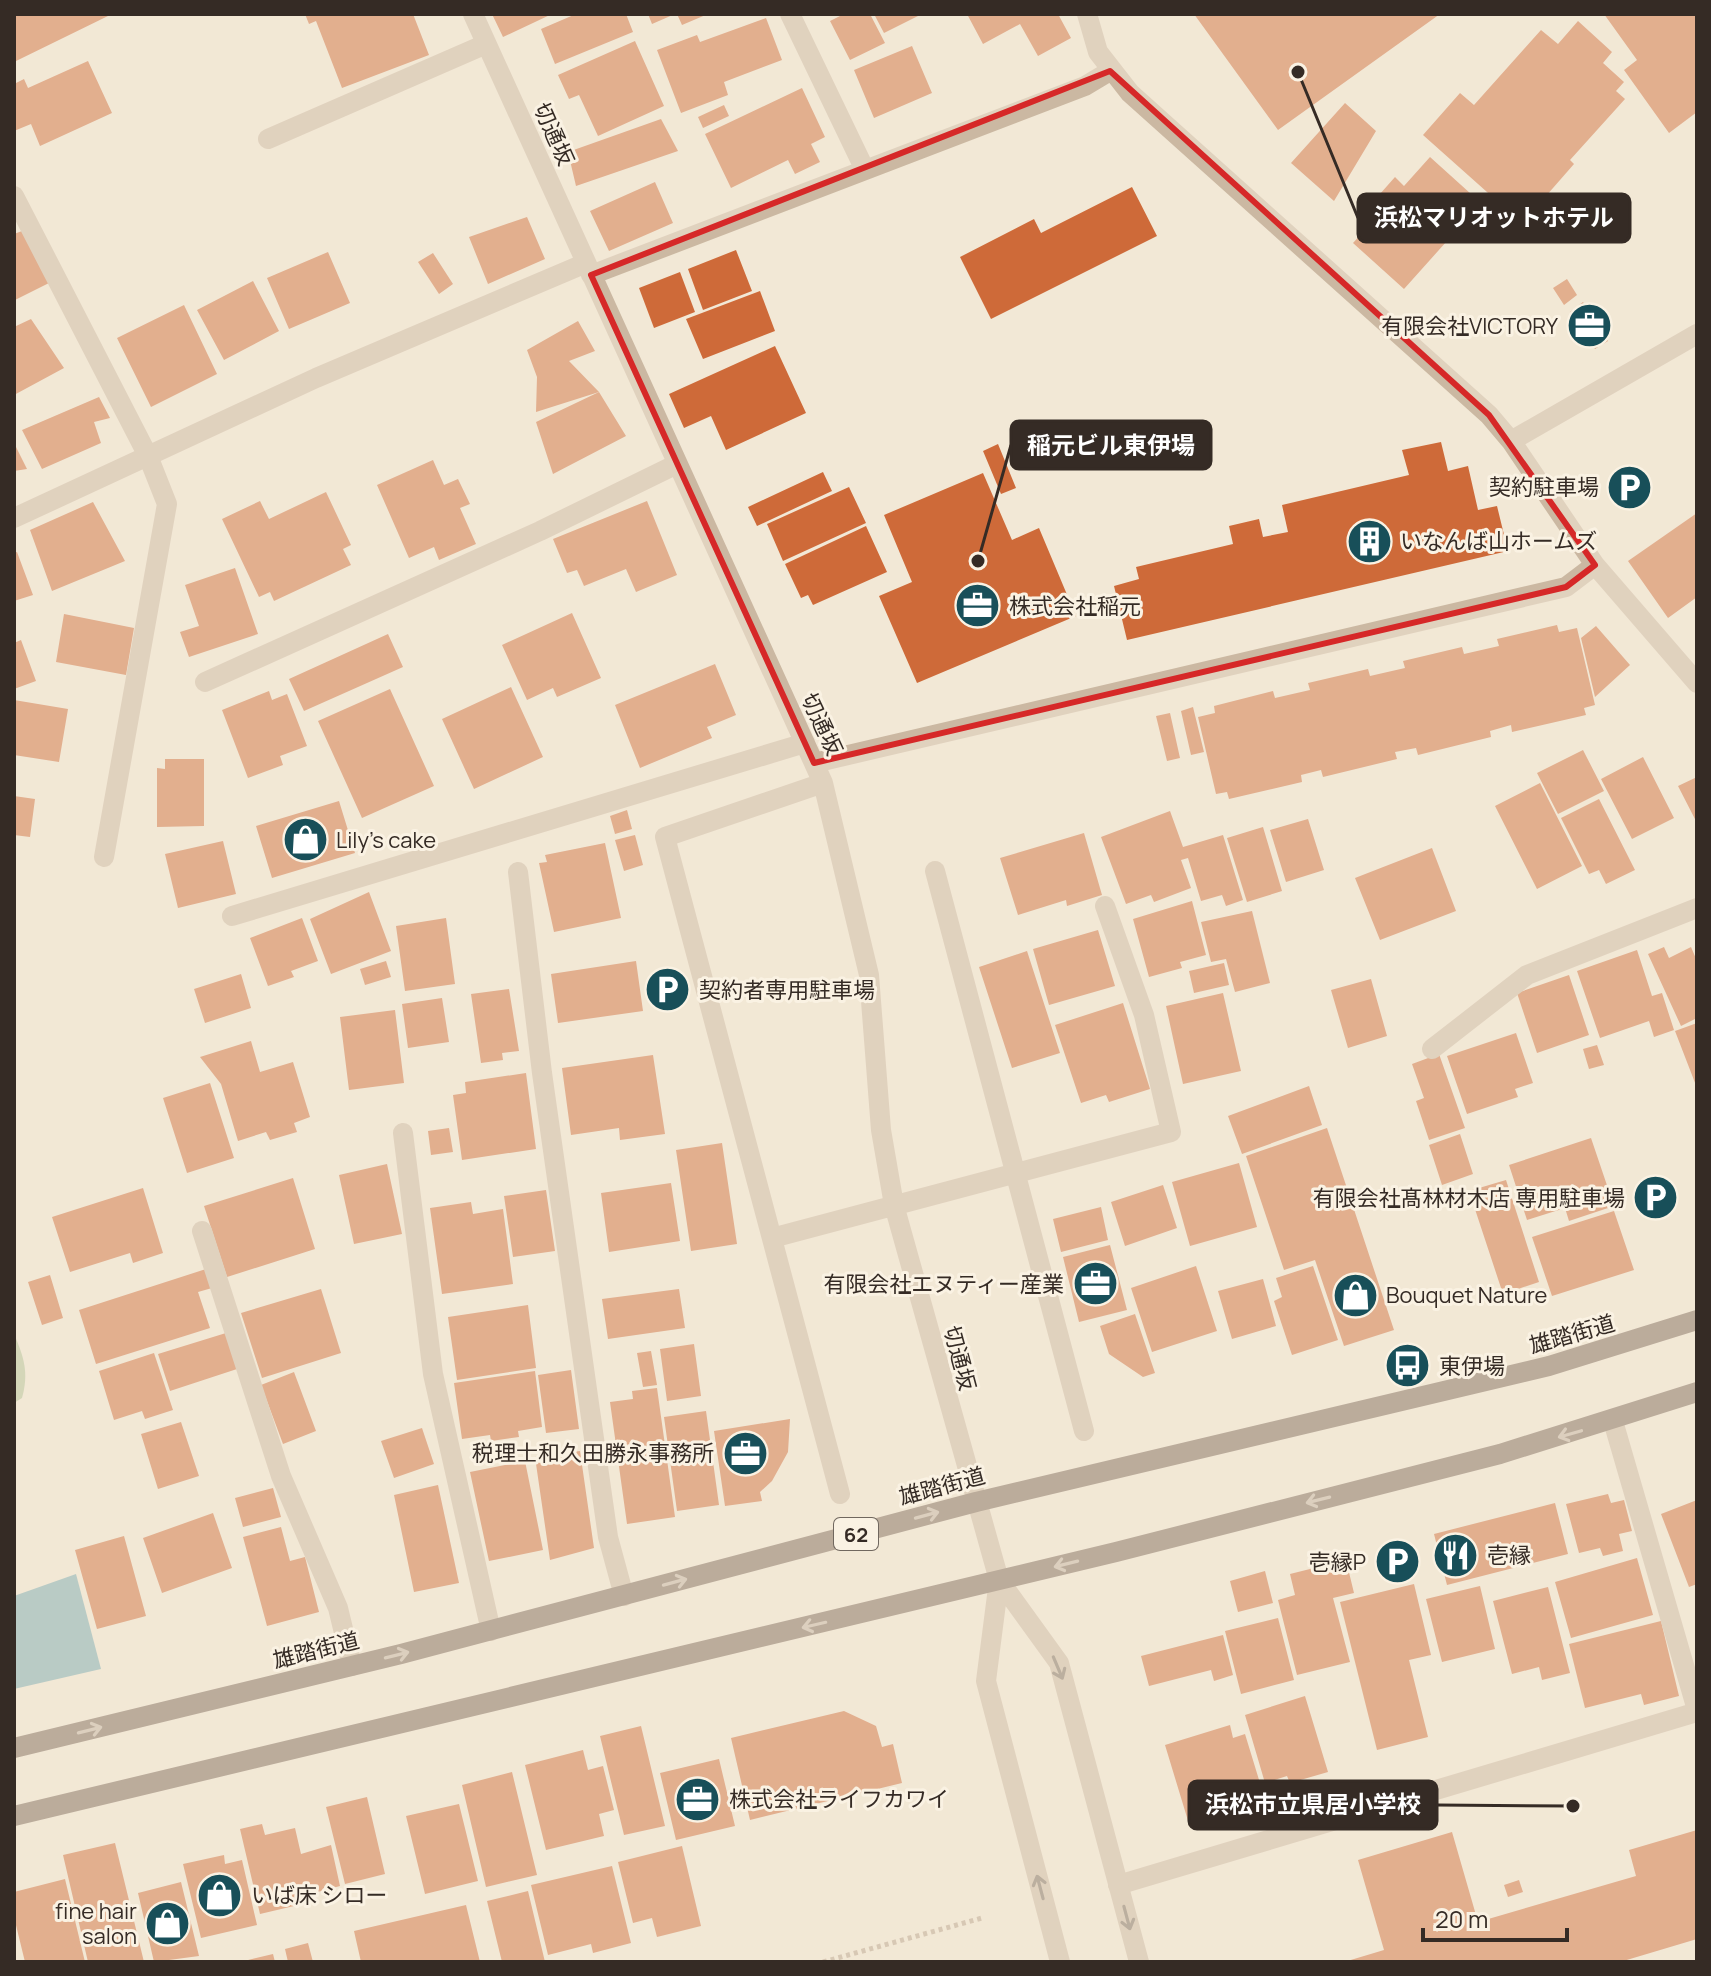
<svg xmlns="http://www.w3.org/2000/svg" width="1711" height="1976" viewBox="0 0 1711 1976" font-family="Manrope,'Noto Sans JP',sans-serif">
	<rect width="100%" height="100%" fill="#f2e8d6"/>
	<!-- green -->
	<path fill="#afc296" d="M14,1334c10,23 15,39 8,64l-8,5z"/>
	<!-- water -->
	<path fill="#74a9b1" d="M76,1574l25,95 -87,20v-93z"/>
	<!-- building -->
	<path fill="#ce6a39" d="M14,14h93l1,2 -94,46z
		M305,14h108l16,41 -87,33 -26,-67 -7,3z
		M492,14h60l-49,23z
		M576,14h50l7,18 -78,32 -14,-35z
		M648,14h27l-23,10z
		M677,14h31l-26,11z
		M844,14h26l15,29 -35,17 -20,-39z
		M874,14h48l-38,19z
		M967,14h91l13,24 -33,18 -18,-32 -37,20z
		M1194,14h246l-162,116z
		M1604,14h93v98l-28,21 -45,-63 13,-10z
		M766,18l16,42 -58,22 4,13 -47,18 -24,-63 40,-15 3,7z
		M1578,21l34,31 -9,11 21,19 -8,9 9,8 -55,61 4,4 -28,32 22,19 -25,27 -120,-107 37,-42 14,12 67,-75 17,14z
		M635,41l29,65 -66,30 -19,-41 -10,4 -11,-24z
		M912,46l20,47 -58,25 -20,-48z
		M88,61l24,52 -72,33 -9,-22 -17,7v-47l10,-5 4,9z
		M802,88l23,49 -14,7 9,18 -25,12 -7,-14 -57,28 -26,-54z
		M1345,103l31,28 -42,70 -43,-38z
		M724,105l5,11 -26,12 -5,-11z
		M661,119l17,32 -102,35 -8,-34z
		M1430,157l51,46 -77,86 -51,-46 21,-23 -10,-8 31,-35 9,9z
		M655,182l18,41 -64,28 -19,-40z
		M1132,187l25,49 -166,83 -31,-62 74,-38 7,14z
		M527,217l18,42 -57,25 -19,-47z
		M22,231l35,48 -42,21 -1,-66z
		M736,250l16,41 -49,19 -15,-41z
		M328,252l22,51 -61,26 -22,-51z
		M433,253l20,31 -14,10 -21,-32z
		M680,272l15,40 -41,16 -15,-40z
		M1567,279l10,16 -13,10 -11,-17z
		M253,281l26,50 -55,29 -27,-50z
		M760,291l15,40 -72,28 -17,-40z
		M1583,302l25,39 -13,8 -25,-37z
		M184,305l33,69 -66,33 -34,-69z
		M31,319l33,49 -50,27v-68z
		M578,321l17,30 -26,10 30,31 -63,20 1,-35 -10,-27z
		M775,346l31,67 -80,37 -15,-34 -27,12 -15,-34z
		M599,392l27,44 -73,38 -17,-52z
		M99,397l11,21 -16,4 7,21 -59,26 -20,-39z
		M1441,442l7,29 20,-5 10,44 19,-4 11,45 -381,89 -13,-54 25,-7 -3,-12 97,-23 -4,-18 30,-7 4,18 25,-5 -6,-27 127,-30 -7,-25z
		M14,443l13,26 -13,2z
		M998,444l18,44 -15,6 -18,-43z
		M433,460l11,25 14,-6 12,25 -10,4 16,36 -37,16 -5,-13 -25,11 -32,-73z
		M823,472l9,19 -75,35 -9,-19z
		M983,473l29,67 27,-12 37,88 -159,67 -38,-87 33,-14 -28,-67z
		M849,487l17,36 -83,38 -16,-37z
		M326,492l25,53 -8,4 8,16 -77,36 -4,-9 -11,5 -37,-78 38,-18 9,18z
		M647,501l30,74 -41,17 -10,-23 -42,17 -7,-16 -10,3 -14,-34z
		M93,502l32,59 -73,30 -22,-61z
		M1697,513v84l-29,21 -40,-57z
		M866,526l21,46 -74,33 -5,-10 -7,3 -16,-34z
		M17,552l16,43 -19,6v-48z
		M235,568l23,66 -69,23 -9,-25 19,-6 -14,-41z
		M572,613l29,65 -44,19 -4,-9 -26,12 -25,-55z
		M64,614l70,14 -8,47 -70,-13z
		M1557,625l2,7 18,-4 18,77 -11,3 2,7 -74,17 -1,-7 -21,6 1,6 -73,18 -2,-7 -21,4 2,7 -74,18 -2,-7 -20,5 1,7 -73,17 -2,-7 -11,2 -18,-77 17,-4 -1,-7 59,-15 2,7 35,-8 -2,-7 60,-14 2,7 35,-8 -2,-7 59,-14 2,7 35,-8 -2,-7z
		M1596,626l34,39 -35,32 -14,-59z
		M388,634l15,33 -99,44 -15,-32z
		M21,640l15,41 -22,8v-46z
		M715,664l21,51 -29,12 5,11 -72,30 -25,-63z
		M511,687l32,70 -69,32 -32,-70z
		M390,689l44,97 -72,32 -44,-97z
		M269,691l3,9 15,-6 20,52 -27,10 3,9 -35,13 -26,-68z
		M14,700l54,9 -9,53 -45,-7z
		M1193,707l11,45 -13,3 -10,-44z
		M1170,713l10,45 -13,3 -11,-45z
		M1583,750l21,41 -46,23 -21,-41z
		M1643,757l31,61 -42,21 -31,-60z
		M165,759h39v67l-47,1v-59l8,1z
		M1697,777v46l-19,-37z
		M1540,783l42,83 -45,23 -42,-83z
		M14,796l21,3 -5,38 -16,-2z
		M1599,799l36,71 -29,14 -7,-14 -10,4 -28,-56z
		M339,801l16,52 -83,25 -16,-52z
		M627,810l5,19 -17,5 -5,-18z
		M1170,811l13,36 40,-12 20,65 -17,6 -4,-11 -21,6 -13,-43 -7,2 10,28 -37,14 -3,-7 -25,9 -25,-67z
		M1308,819l16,51 -38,12 -16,-52z
		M1263,827l19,64 -35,11 -20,-64z
		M1084,833l18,62 -35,11 -1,-6 -48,15 -18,-57z
		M635,835l8,30 -19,6 -9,-31z
		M223,841l13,53 -58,14 -13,-54z
		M605,843l16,75 -67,14 -15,-69 8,-1 -2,-7z
		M1432,848l24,63 -76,29 -25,-62z
		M369,892l22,59 -60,23 -21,-55z
		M1192,901l14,54 -26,7 2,6 -33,9 -16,-58z
		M1252,911l18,72 -35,9 -9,-33 -15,3 -10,-40z
		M302,918l16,43 -27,10 3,6 -26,9 -18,-48z
		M446,918l9,66 -50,7 -9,-65z
		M1098,930l17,56 -66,19 -16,-56z
		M1664,947l5,11 22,-11 6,14v57l-16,8 -33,-72z
		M1637,950l15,46 10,-3 12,37 -20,7 -5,-16 -49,17 -23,-67z
		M1027,951l33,102 -48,15 -33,-101z
		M386,961l5,16 -26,8 -5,-16z
		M636,961l7,50 -85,12 -7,-49z
		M1224,963l5,22 -35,8 -5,-22z
		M241,974l10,34 -46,15 -11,-34z
		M1569,975l20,60 -52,18 -20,-60z
		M1371,979l16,57 -39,12 -17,-58z
		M509,989l10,62 -17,2 1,7 -22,3 -10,-69z
		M1223,993l18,78 -58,13 -17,-78z
		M442,998l7,44 -41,6 -6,-44z
		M1123,1003l27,86 -41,13 -3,-7 -25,8 -26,-78z
		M395,1010l9,73 -55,7 -9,-73z
		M1697,1023v65l-22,-57z
		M1516,1033l17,50 -18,6 3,8 -51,17 -20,-58z
		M251,1041l9,31 33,-10 17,55 -16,6 3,9 -27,8 -4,-8 -28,9 -17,-57 -21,-27z
		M1597,1045l7,20 -15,4 -6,-20z
		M1439,1054l26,74 -36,12 -13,-39 8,-3 -12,-34z
		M653,1055l12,79 -45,6 -1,-12 -48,7 -9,-67z
		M526,1073l10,76 -74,11 -9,-65 13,-2 -1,-11z
		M210,1083l24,75 -47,15 -24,-75z
		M1309,1086l13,39 -80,29 -14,-38z
		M449,1128l4,24 -22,3 -3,-24z
		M1327,1128l67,202 -50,16 -29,-86 -31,10 -38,-114z
		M1460,1134l13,40 -31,11 -13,-40z
		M1591,1138l23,68 -45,15 -4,-13 -38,12 -18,-55z
		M722,1143l15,101 -46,7 -15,-101z
		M1239,1163l18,64 -67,19 -18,-64z
		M387,1164l15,70 -48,10 -15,-69z
		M293,1178l22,71 -88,28 -23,-71z
		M1506,1180l33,102 -36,12 -34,-103z
		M671,1183l9,58 -71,11 -8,-59z
		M1163,1185l14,43 -52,18 -14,-44z
		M143,1188l20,65 -30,10 -3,-10 -60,19 -18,-55z
		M546,1190l9,61 -42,6 -9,-61z
		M471,1202l2,12 30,-5 10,75 -71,10 -12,-86z
		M1101,1207l7,33 -47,12 -8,-33z
		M1614,1211l20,59 -82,26 -20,-59z
		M1110,1245l17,65 -48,12 -16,-65z
		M1196,1266l21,65 -65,21 -21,-64z
		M1313,1266l25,74 -46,15 -18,-54 8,-4 -6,-19z
		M206,1269l6,19 -14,4 12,36 -114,36 -17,-54z
		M50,1275l13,43 -21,7 -14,-43z
		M1263,1279l13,47 -44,13 -14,-48z
		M321,1289l20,64 -79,25 -21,-65z
		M679,1289l6,39 -77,11 -6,-40z
		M528,1305l8,63 -79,12 -9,-63z
		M1135,1314l20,59 -12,4 -34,-23 -9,-28z
		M226,1333l11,36 -67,22 -12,-37z
		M694,1344l7,52 -34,5 -7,-52z
		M651,1351l6,34 -14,2 -6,-34z
		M154,1353l19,57 -28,9 -3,-8 -28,9 -15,-49z
		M571,1370l8,59 -33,4 -8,-58z
		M535,1371l7,56 -24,4 1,6 -28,4 -1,-6 -28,4 -8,-56z
		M294,1372l22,59 -33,13 -22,-59z
		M657,1388l18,129 -48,7 -17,-122 23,-3 -1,-8z
		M706,1411l13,94 -42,6 -13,-94z
		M790,1419l-2,33 -16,29 -12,11 2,9 -37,5 -11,-75z
		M181,1422l18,54 -41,13 -17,-55z
		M422,1428l12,36 -40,14 -13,-37z
		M580,1451l14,97 -44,12 -15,-103z
		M525,1461l18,89 -54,11 -19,-89z
		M438,1485l21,98 -45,9 -20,-97z
		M273,1488l8,29 -38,10 -8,-29z
		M1608,1494l3,9 13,-3 8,31 -13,3 4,17 -20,5 -3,-8 -21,5 -13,-49z
		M1697,1500v84l-8,3 -28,-73z
		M1555,1503l13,51 -121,31 -13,-51z
		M213,1513l19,55 -70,25 -19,-55z
		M281,1527l9,34 15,-4 14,55 -52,14 -24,-89z
		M124,1536l22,80 -49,13 -22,-79z
		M1637,1558l16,57 -82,23 -16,-56z
		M1346,1560l8,33 -21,5 17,64 -53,13 -19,-75 17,-5 -5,-21z
		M1265,1571l8,32 -35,9 -8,-31z
		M1414,1584l17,71 -22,5 19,77 -51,13 -37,-148z
		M1480,1586l15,63 -53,13 -16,-63z
		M1548,1587l22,86 -28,7 -3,-13 -27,7 -19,-73z
		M1278,1618l16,62 -53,14 -16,-63z
		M1661,1621l18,75 -35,9 -3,-11 -56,14 -16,-64z
		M1223,1635l10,40 -19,6 -3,-11 -62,16 -8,-30z
		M1305,1696l23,76 -38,11 -3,-7 -22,7 -20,-68z
		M844,1711l32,15 6,21 11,-3 9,39 -152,37 -19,-82z
		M1230,1725l3,13 12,-4 22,72 -26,8 -2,-6 -50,16 -24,-79z
		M641,1726l24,100 -41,9 -24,-99z
		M583,1750l5,20 15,-4 11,44 -15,4 5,22 -58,14 -21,-85z
		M719,1759l16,67 -59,14 -16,-67z
		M512,1772l25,103 -51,12 -24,-102z
		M367,1797l18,77 -40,10 -19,-77z
		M459,1804l19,77 -53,13 -19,-78z
		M262,1824l3,11 30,-7 6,26 30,-9 9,41 -30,8 1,8 -51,12 -20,-85z
		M1697,1830v109l-77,23h-276l40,-12 -26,-90 94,-28 26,90 158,-46 -7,-26z
		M115,1843l29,119h-56l-25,-107z
		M682,1846l19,80 -44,11 -5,-19 -19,5 -15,-61z
		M224,1855l1,9 17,-4 15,65 -56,13 -18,-74z
		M612,1866l19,77 -38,10 -2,-9 -43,11 -17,-70z
		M65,1879l20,83h-60l-11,-45v-25z
		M1519,1880l4,12 -15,5 -4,-12z
		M181,1882l18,74 -45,6 -16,-69z
		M528,1891l17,71h-43l-15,-61z
		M466,1905l14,57h-119l-7,-31z
		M308,1943l5,19h-25l-3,-13z
		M273,1954l2,8h-31v-1z"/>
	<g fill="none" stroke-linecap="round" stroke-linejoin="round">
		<!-- path -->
		<path stroke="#b7a28c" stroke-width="5" stroke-dasharray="4 4" stroke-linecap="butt" d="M823,1962l159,-44"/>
		<!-- service -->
		<path stroke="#cbb8a2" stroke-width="20" d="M202,1231l79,245 57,132 14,58"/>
		<!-- minor -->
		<path stroke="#cbb8a2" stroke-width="20" d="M473,14l350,769 46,192 12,155 13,75 105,375
			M790,14l75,156
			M1087,14l11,38 32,41 359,322 22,26 84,124 102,118
			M268,139l218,-95
			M14,196l134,260 19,48 -63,353
			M591,275l494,-189 25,-15
			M1511,441l186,-107
			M14,518l302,-140 270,-115
			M205,682l335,-151 137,-67
			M814,763l752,-176 29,-22
			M823,783l-158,54 175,657
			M935,871l149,560
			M518,872l24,201 66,464 16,59
			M232,916l573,-173
			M1432,1049l95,-74 170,-67
			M403,1133l30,241 58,257
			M772,1238l399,-106 -27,-117 -39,-109
			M1613,1421l84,289
			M1118,1885l579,-173"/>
		<!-- tertiary -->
		<path stroke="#cbb8a2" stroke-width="20" d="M999,1580l60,83 80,299
			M999,1580l-13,101 74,281"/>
		<!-- primary -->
		<path stroke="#786455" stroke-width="20" d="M14,1748l387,-94 575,-152 573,-136 148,-46
			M14,1816l1102,-264 384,-98 197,-62"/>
	</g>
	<!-- one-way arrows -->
	<defs><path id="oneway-shaft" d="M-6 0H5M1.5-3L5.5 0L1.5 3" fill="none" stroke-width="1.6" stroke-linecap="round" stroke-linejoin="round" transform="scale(2)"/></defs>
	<g stroke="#c0b2a3">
		<use href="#oneway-shaft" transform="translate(1570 1434) rotate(164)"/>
		<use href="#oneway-shaft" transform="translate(1318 1500) rotate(166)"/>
		<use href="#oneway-shaft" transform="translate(927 1515) rotate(-15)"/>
		<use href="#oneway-shaft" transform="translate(1066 1564) rotate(166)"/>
		<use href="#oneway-shaft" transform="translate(675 1582) rotate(-15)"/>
		<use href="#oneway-shaft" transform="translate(814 1625) rotate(167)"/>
		<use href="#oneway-shaft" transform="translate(397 1655) rotate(-14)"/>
		<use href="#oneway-shaft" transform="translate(90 1730) rotate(-14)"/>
	</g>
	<g stroke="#786a5d">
		<use href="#oneway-shaft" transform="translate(1058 1668) rotate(67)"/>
		<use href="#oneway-shaft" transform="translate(1040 1887) rotate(-105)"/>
		<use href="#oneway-shaft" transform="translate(1127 1918) rotate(75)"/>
	</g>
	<!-- marked area -->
	<path d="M0 0H1711V1976H0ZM1110,71l379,344 106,150 -29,22 -752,176 -223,-488z" fill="#f2e8d6" fill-opacity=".55" fill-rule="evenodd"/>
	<path fill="none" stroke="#d62828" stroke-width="6" stroke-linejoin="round" d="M1110,71l379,344 106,150 -29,22 -752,176 -223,-488z"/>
	<!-- icons -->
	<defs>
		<symbol id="office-disc" viewBox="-11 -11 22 22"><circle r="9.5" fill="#184f59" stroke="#faf2e3"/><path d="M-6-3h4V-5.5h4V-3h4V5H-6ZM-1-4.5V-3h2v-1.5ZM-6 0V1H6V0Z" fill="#fff"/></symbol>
		<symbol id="parking-disc" viewBox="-11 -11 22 22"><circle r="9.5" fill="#184f59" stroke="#faf2e3"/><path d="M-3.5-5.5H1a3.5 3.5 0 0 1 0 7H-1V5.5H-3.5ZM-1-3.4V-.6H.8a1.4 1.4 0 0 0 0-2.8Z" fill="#fff"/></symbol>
		<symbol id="building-disc" viewBox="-11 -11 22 22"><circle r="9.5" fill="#184f59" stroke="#faf2e3"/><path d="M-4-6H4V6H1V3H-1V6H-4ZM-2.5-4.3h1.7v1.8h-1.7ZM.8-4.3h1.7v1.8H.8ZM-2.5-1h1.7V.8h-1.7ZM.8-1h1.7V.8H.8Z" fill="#fff"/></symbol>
		<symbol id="shop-disc" viewBox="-11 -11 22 22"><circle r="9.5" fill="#184f59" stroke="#faf2e3"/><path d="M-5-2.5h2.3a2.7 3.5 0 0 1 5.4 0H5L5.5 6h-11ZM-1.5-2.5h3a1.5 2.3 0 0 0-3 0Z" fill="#fff"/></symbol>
		<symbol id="bus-disc" viewBox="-11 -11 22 22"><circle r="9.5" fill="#184f59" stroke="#faf2e3"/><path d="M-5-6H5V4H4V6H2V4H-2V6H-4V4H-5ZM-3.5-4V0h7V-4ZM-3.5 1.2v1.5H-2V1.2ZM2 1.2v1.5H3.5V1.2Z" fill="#fff"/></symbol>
		<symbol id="restaurant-disc" viewBox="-11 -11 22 22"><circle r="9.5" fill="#184f59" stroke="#faf2e3"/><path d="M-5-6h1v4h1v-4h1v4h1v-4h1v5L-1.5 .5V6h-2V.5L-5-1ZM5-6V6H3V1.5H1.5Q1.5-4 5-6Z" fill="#fff"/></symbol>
	</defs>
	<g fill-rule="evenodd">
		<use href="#office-disc" x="1564" y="300" width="51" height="51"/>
		<use href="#parking-disc" x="1604" y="462" width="51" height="51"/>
		<use href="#building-disc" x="1344" y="516" width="51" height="51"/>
		<use href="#office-disc" x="952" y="580" width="51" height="51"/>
		<use href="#shop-disc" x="280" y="814" width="51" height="51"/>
		<use href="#parking-disc" x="642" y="964" width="51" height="51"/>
		<use href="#parking-disc" x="1630" y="1172" width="51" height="51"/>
		<use href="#office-disc" x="1070" y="1258" width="51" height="51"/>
		<use href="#shop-disc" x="1330" y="1270" width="51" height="51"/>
		<use href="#bus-disc" x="1382" y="1340" width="51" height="51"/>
		<use href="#office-disc" x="720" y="1428" width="51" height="51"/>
		<use href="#restaurant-disc" x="1430" y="1530" width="51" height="51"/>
		<use href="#parking-disc" x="1372" y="1536" width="51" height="51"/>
		<use href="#office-disc" x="672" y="1774" width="51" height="51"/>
		<use href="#shop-disc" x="194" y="1870" width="51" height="51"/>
		<use href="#shop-disc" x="142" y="1898" width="51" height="51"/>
	</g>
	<g text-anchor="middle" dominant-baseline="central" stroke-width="6" stroke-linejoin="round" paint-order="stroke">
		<!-- shield labels -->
		<rect fill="#faf2e3" stroke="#70675e" stroke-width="2" x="834" y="1518" width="44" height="32" rx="6"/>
		<g font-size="20" font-weight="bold" fill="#352b25">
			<text x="856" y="1534">62</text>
		</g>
		<!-- street labels -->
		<g font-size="22" fill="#352b25" stroke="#faf2e3">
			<text transform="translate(554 134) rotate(66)">切通坂</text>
			<text transform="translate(822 724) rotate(65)">切通坂</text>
			<text transform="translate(1572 1334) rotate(-16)">雄踏街道</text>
			<text transform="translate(960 1358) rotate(75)">切通坂</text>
			<text transform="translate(942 1486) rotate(-15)">雄踏街道</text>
			<text transform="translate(316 1650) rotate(-14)">雄踏街道</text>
		</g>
		<!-- poi labels -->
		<g font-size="22" fill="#352b25" stroke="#faf2e3" text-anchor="start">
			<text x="1558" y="326" text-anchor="end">有限会社VICTORY</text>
			<text x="1599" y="487" text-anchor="end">契約駐車場</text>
			<text x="1400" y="541">いなんば山ホームズ</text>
			<text x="1009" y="606">株式会社稲元</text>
			<text x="336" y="840">Lily's cake</text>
			<text x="699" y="990">契約者専用駐車場</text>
			<text x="1625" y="1198" text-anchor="end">有限会社髙林材木店 専用駐車場</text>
			<text x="1064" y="1284" text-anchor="end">有限会社エヌティー産業</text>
			<text x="1386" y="1295">Bouquet Nature</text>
			<text x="1439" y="1366">東伊場</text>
			<text x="714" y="1453" text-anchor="end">税理士和久田勝永事務所</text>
			<text x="1487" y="1555">壱縁</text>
			<text x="1366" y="1562" text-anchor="end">壱縁P</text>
			<text x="729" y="1799">株式会社ライフカワイ</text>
			<text x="251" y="1895">いば床 シロー</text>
			<text x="137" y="1911" text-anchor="end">fine hair<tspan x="137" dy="25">salon</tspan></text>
		</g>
	</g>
	<!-- callouts -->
	<path fill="none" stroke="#352b25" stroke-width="3" d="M1298 72L1358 218M978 561L1011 445M1573 1806L1437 1805"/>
	<g fill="#352b25" stroke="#faf2e3" stroke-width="3">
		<circle cx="1298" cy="72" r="8"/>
		<circle cx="978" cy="561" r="8"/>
		<circle cx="1573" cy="1806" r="8"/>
	</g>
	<g fill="#352b25" stroke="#352b25" stroke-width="3">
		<rect x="1358" y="194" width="272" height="48" rx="8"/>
		<rect x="1011" y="421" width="200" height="48" rx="8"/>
		<rect x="1189" y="1781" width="248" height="48" rx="8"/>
	</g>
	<g font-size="24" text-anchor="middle" font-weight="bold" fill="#fff">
		<text x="1494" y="226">浜松マリオットホテル</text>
		<text x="1111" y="454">稲元ビル東伊場</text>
		<text x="1313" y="1813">浜松市立県居小学校</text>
	</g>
	<!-- border -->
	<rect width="1711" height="1976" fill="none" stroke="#352b25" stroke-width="32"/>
	<!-- scale -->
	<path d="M1423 1928v12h144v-12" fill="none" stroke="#352b25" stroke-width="4"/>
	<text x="1435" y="1928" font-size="24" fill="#352b25" stroke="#faf2e3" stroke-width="6" paint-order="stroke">20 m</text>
</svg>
